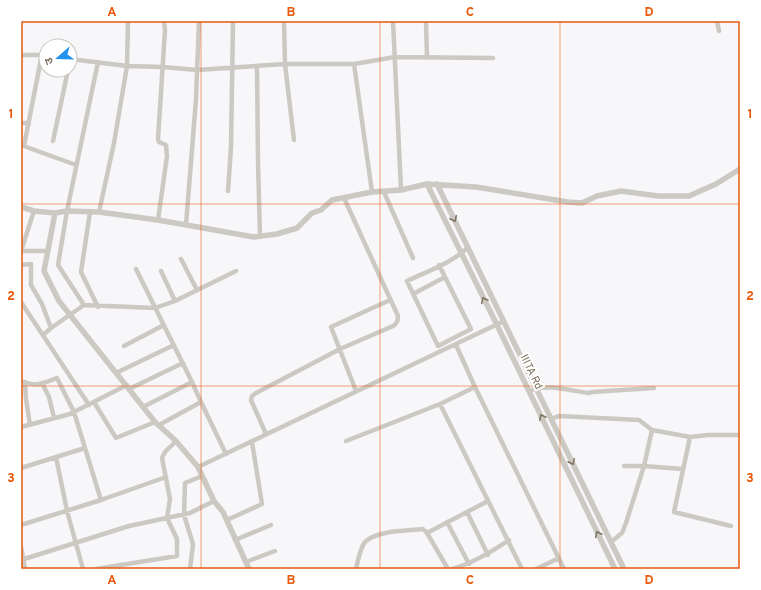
<svg xmlns="http://www.w3.org/2000/svg" width="761" height="590" viewBox="0 0 761 590" font-family="Overpass,'Noto Sans Devanagari',sans-serif">
	<rect width="100%" height="100%" fill="#f7f6f9"/>
	<g fill="none" stroke-linecap="round" stroke-linejoin="round">
		<!-- minor -->
		<path stroke="#ccc9c3" stroke-width="4.5" d="M284,21l1,43 9,76
			M393,21l8,169
			M426,21l1,37
			M717,21l2,10
			M21,55h25
			M70,59l57,7 36,1 34,3 88,-6h69l41,-7 98,1
			M354,64l18,128
			M257,67l1,95 2,74
			M21,123h8
			M53,141l15,-71
			M21,145l55,20
			M24,146l18,-92
			M228,191l3,-44 2,-126
			M384,192l29,66
			M34,211l-13,40h27
			M90,212l-9,60 17,35
			M99,212l15,-69 13,-77 1,-45
			M158,220l9,-64 -1,-11 -7,-3 -1,-3 7,-109 -1,-9
			M186,225l10,-126 3,-78
			M181,259l16,31
			M21,265l10,-1v21l11,19 9,24
			M439,265l32,64 -33,17 -31,-65c19,-9 47,-19 61,-34
			M136,269l56,113 9,20 -42,23
			M161,271l14,30
			M413,294l32,-17
			M21,302l68,103
			M84,305l-26,-40 9,-54 31,-149
			M43,335l8,-7 33,-23 71,3 20,-7 61,-30
			M124,346l40,-21
			M116,373l58,-28
			M21,381c16,6 20,3 36,-3l17,34 11,36
			M25,382l1,17 4,26
			M42,383l7,14 5,21
			M475,387l89,182
			M129,389l54,-26
			M356,391l-25,-64 59,-27
			M529,391c18,-8 41,0 60,2l3,-1 62,-4
			M94,402l22,36 39,-16
			M201,402l25,52
			M440,404l82,165
			M143,407l49,-25
			M551,419l8,-3 80,4 13,10
			M21,427l49,-13 57,-29
			M266,434l-15,-34 1,-4 4,-3 84,-44 53,-23c4,-2 5,-5 5,-10l-54,-118
			M690,437l18,-2h32
			M346,441l94,-37 35,-17 -19,-42
			M56,457l11,54 16,58
			M624,466h20l38,3
			M198,467l306,-146
			M21,468l64,-20 16,52
			M467,512l21,43
			M227,520l35,-16 -10,-62
			M447,522l22,42
			M21,525l80,-25 65,-23
			M427,533l61,-32
			M235,540l36,-15
			M611,542l11,-9 4,-10 18,-57 8,-36 38,7 -16,75 57,14
			M21,547l4,22
			M21,560l108,-34 61,-13 24,-12
			M246,562l29,-11
			M96,569l81,-13v-17l-10,-21 3,-19 -8,-41 3,-6 11,-11
			M190,569l3,-25 -9,-29 1,-32 17,-7
			M356,569c2,-8 4,-21 9,-27 12,-12 43,-11 58,-13l4,4 21,36
			M452,569c21,-6 38,-16 57,-29
			M536,569l23,-11"/>
		<!-- tertiary -->
		<path stroke="#ccc9c3" stroke-width="5.5" d="M427,184l70,141 118,244
			M437,184l187,385
			M21,207l13,4 21,2 12,-2 32,1 59,8 96,17 23,-3 20,-6 15,-15 9,-3 11,-10 40,-8 29,-2 26,-6 49,3 92,15 14,1 15,-7 24,-5 37,5h31l27,-12 24,-15
			M55,213l-11,58 15,30 96,121 21,19 22,26 16,34 9,11 26,57"/>
	</g>
	<!-- one-way arrows -->
	<defs><path id="oneway-chevron" d="M-2-3.5L2.5 0L-2 3.5" fill="none" stroke-width="1.6" stroke-linecap="round" stroke-linejoin="round"/></defs>
	<g stroke="#817663">
		<use href="#oneway-chevron" transform="translate(454 219) rotate(64)"/>
		<use href="#oneway-chevron" transform="translate(484 300) rotate(-117)"/>
		<use href="#oneway-chevron" transform="translate(542 417) rotate(-116)"/>
		<use href="#oneway-chevron" transform="translate(572 462) rotate(64)"/>
		<use href="#oneway-chevron" transform="translate(598 534) rotate(-116)"/>
	</g>
	<!-- grid -->
	<path fill="none" stroke="#e8590c" stroke-width="1" stroke-opacity="0.55" d="M201,21v548M380,21v548M560,21v548M21,204h719M21,386h719"/>
	<g text-anchor="middle" dominant-baseline="central" stroke-width="4" stroke-linejoin="round" paint-order="stroke">
		<!-- street labels -->
		<g font-size="11" fill="#7d725e" stroke="#fff">
			<text transform="translate(531 372) rotate(64)">IIITA Rd</text>
		</g>
	</g>
	<!-- border -->
	<rect width="761" height="590" fill="none" stroke="#ffffff" stroke-width="44"/>
	<!-- north arrow -->
	<g transform="translate(58 58) rotate(250)"><circle r="19" fill="#ffffff" stroke="#cbc7bf"/>
	<path d="M0-3L7 15L0 10L-7 15Z" fill="#2192ee"/>
	<text y="-6" font-size="11" font-weight="bold" text-anchor="middle" fill="#7d725e">उ</text>
	</g>
	<rect x="22" y="22" width="717" height="546" fill="none" stroke="#e8590c" stroke-width="1.5"/>
	<g font-size="13" text-anchor="middle" font-weight="bold" fill="#e8590c">
		<text x="112" y="16">A</text>
		<text x="291" y="16">B</text>
		<text x="470" y="16">C</text>
		<text x="649" y="16">D</text>
		<text x="11" y="118">1</text>
		<text x="750" y="118">1</text>
		<text x="11" y="300">2</text>
		<text x="750" y="300">2</text>
		<text x="11" y="482">3</text>
		<text x="750" y="482">3</text>
		<text x="112" y="584">A</text>
		<text x="291" y="584">B</text>
		<text x="470" y="584">C</text>
		<text x="649" y="584">D</text>
	</g>
</svg>
